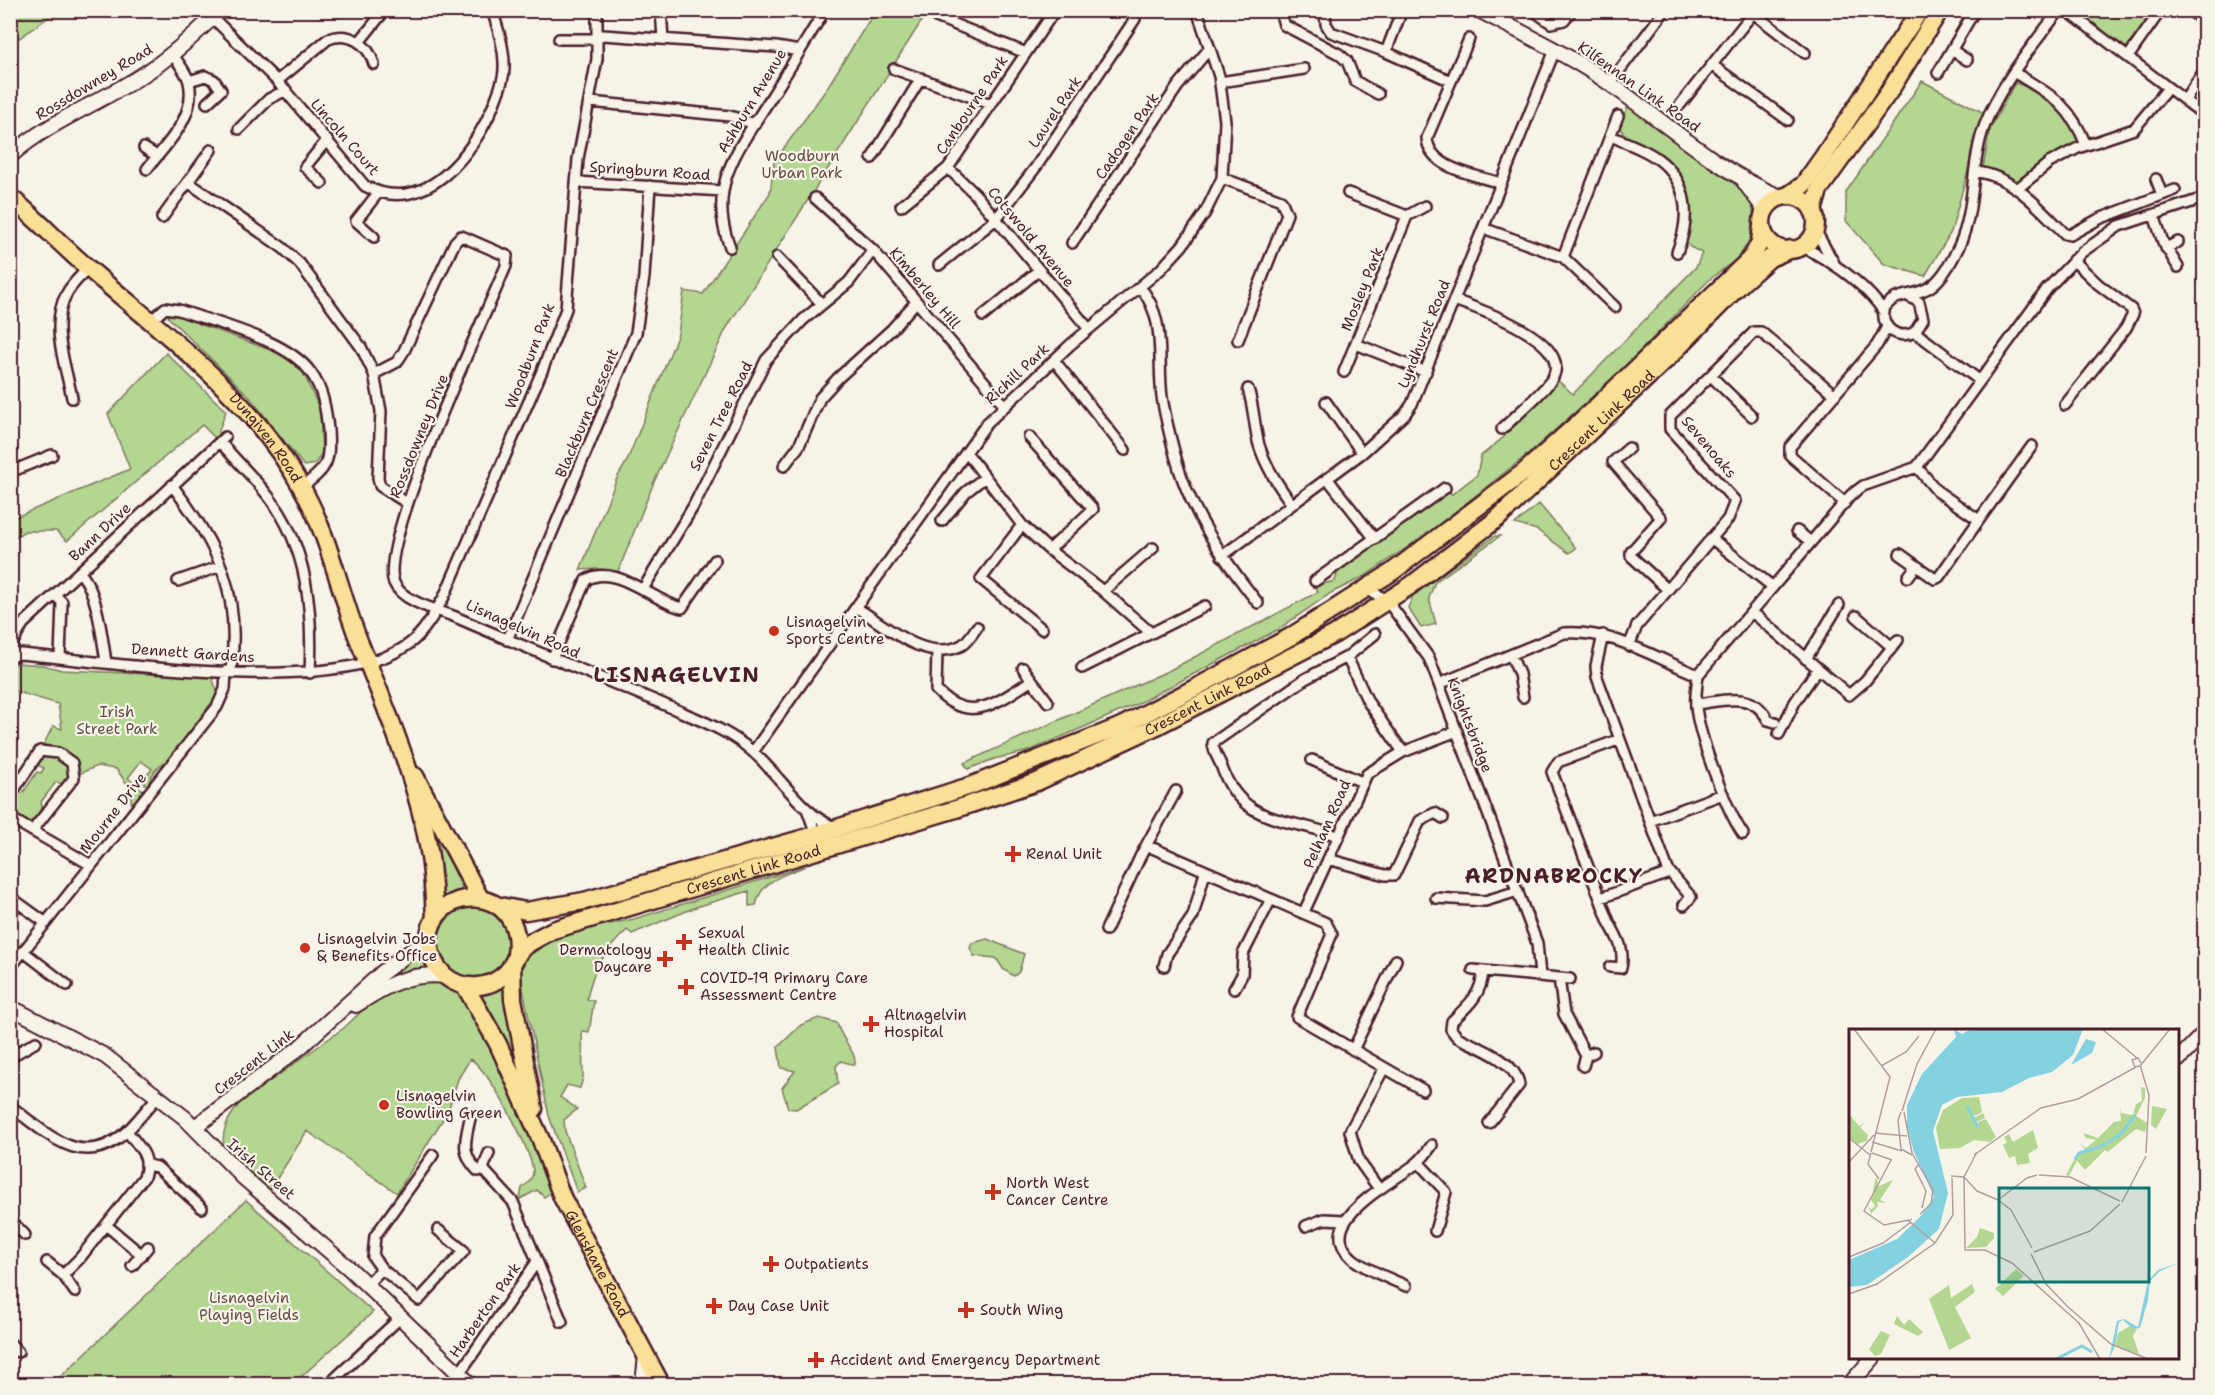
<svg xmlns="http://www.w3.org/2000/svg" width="2215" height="1395" viewBox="0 0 2215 1395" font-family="'Shantell Sans',sans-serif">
	<rect width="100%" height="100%" fill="#f7f3e8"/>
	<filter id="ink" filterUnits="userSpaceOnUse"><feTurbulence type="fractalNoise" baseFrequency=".0167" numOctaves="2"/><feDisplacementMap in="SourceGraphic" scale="12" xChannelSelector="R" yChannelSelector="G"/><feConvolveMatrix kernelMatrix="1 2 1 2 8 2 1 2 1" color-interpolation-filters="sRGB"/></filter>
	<g filter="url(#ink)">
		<!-- green -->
		<path fill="#b3d691" stroke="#7e7a5e" stroke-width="1.5" d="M11,10h46v1l-46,33z
			M875,11h53l-202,318 -72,153 -37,92 -19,-5 -18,1 37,-92 10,-17 51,-127 6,-43 19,3 67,-101 4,-31 51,-71z
			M2076,11h79l-29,37z
			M1922,81l62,32 -33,119 -26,44 -41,-12 -38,-43v-29z
			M2015,83l15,5 38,29 12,24 -29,15 -34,26 -10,-7 -24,-7 7,-39z
			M1628,106l78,55 38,31 8,13 2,10 -4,24 -11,18 -30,23 -88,91 -93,83 -97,77 -66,45 -34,17 -54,37 -140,74 -108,47 -35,8 -26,10 -4,-6 206,-93 148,-78 -4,-6 21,-5 3,-11 88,-65 23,-13 3,2 25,-19 4,-19 24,-20 -1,-3 52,-54 17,15 123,-127 6,-14 -12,-6 -3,-4c0,-10 3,-19 3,-28 0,-27 -16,-56 -41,-68 -13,-6 -23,-8 -30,-20z
			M170,313l111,41 22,18 17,38 2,43 -7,11 -11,2 -56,-71 -80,-78z
			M166,353l60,58 -10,28 -14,-14 -135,116 -11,-10h-31l-14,8v-20l119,-50 -22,-55z
			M1539,504l37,44 -7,5 -32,-23 -22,-6z
			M1495,536h5l-65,46 -6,16 7,26 -15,4 -13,-20 5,-13z
			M16,663l27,2 19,5 150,7 6,17 -49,66c-11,5 -18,13 -21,26l-6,-5 10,-12 -11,-8 -13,17 16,13 -9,11h-4v-13l-15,-20 -19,-3 -16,7 -3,-1 -3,-13 -20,-12 -12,-1 10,-20 9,3 -4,-25 -47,-14 -1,-23z
			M48,753l23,13 -2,12 -6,6 -7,-2 -15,20 1,4 -8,16 -10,-2 -13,-8 -1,-12 7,-8 6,1 14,-21 4,1 3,-5 -9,-4 4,-7z
			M436,830l28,63 -24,8z
			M806,866c-22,9 -45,14 -50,39l-7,1v-15l-53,16 -64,27 -5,-4c-21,20 -35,39 -40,69l7,2 -5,31 -7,-1 1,47 -3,10 -13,-3 -7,12 17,12 -13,11 1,11 21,57 -9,4 -28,-76 -29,-141 6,-17 25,-17 30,-11 53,-11z
			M438 943a35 35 0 1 1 70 0a35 35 0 1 1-70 0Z
			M987,939l37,15 -5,18 -5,4 -10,-6 -8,-12 -22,-2 -4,-8 2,-5z
			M424,951l5,17 -17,4 -28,12 -2,-4z
			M433,979l21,10 12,10 15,26 61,133 8,35 -6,4 -7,-7 -17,9 2,-11c5,-4 10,-8 11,-15 1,-19 -45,-106 -63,-114l-12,20 -10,32 -51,82 -90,-62 -38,60 -44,-41c-6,-18 4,-33 15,-47l105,-76 31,-30 18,-9z
			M505,985l18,97 -45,-86z
			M819,1018l18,5c3,15 20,29 18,42l-14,-4 -5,5 2,18 -42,25 -8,-1 -6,-20 13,-17 -14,-3 -3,-21 23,-22z
			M246,1200l127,112 -80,72h-240z"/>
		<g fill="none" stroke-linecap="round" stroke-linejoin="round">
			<defs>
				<path id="street" d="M661,10l2,29
					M1280,10l4,15 55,29 8,7 8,20 23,13
					M1325,10l1,14 5,8 55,20 65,29
					M1533,10l18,13 13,-3 8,-10
					M1749,10l56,43
					M2066,10l138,105
					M2190,10l14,12
					M936,17l90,36
					M213,18l64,63 88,105c60,32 109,-33 129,-82 4,-11 10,-23 10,-35 1,-19 -6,-41 -12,-59
					M559,39h35l9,-4 173,12 24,4
					M1469,39l-42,99c2,31 49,37 73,45
					M360,41l25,-31
					M1952,50l15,10
					M1386,52l16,-42
					M2128,57l33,-47
					M1712,65l76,55
					M894,69l97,35
					M1938,73l37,-63
					M2015,73c36,22 55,31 71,72
					M189,81l16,-5 9,4 7,10 -14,13
					M277,81l51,-42c21,-8 40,4 46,25
					M1220,82l84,-13
					M1610,83l55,-73
					M2185,100l19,-29
					M590,102l140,14 25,8
					M1680,105l73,-92
					M239,129l30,-30 17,-9
					M1611,136c15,7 34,13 47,23 31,23 33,59 19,93
					M144,148l13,8
					M872,158l49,-80
					M948,168l27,26 114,135
					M147,169c19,-25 50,-52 42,-87 -2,-9 -11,-20 -17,-28
					M1977,172c35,4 64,37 88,62l5,1 29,-16 76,-29
					M1222,178l59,22 6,14 -49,126
					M2156,179l6,16
					M188,182l95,66 17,16 61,83 13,27 7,37 -3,67 2,8 27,17
					M576,182l147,9
					M322,183l-17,-16 22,-27
					M2017,189l32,-26 29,-15 56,-19 34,-41
					M815,198l58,52 131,155
					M901,206l47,-38 107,-158
					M2154,215l9,27 15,25
					M1407,216l18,-10
					M162,218l49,-68
					M1483,228l80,29 52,50
					M1815,230l19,33
					M374,237l-18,-16 22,-28
					M1072,243l106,-157 32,-38
					M1801,246c32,16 63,36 83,66
					M730,247c-25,-62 11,-101 42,-151 18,-28 35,-57 53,-86
					M2166,248l12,-6
					M777,257l45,47
					M1563,257l55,-141
					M939,265l57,-46 40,-52 99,-148
					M1140,287c27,32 17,71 22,110 3,19 8,39 13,58 14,55 48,104 83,148
					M1908,296l11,6 4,17 -8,13c-18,9 -36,-5 -30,-25 11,-15 30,-10 45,-20 12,-8 23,-28 29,-41 17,-37 11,-78 24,-116 14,-41 50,-86 77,-120
					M1454,300c25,9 114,39 100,75 -4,12 -41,43 -52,54
					M983,316l56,-46
					M152,320l13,-12 14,2c36,13 110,30 132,63 12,16 15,37 17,57 2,32 0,38 -26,57
					M1915,332l64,48
					M1356,344l70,28
					M1054,360l71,90
					M1344,372l63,-156 -59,-23
					M374,374l23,-12 7,-11 51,-109 6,-6 46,20 -1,10c-21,51 -129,277 -112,317 4,9 12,14 20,18 15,8 31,11 46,18 75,33 151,62 226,95 24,10 46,20 66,37 26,22 51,65 83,76
					M1711,376l41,40
					M1248,389c6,18 6,37 11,56 7,22 19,40 32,58
					M72,398c-6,-32 -23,-74 -5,-105 5,-9 14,-17 21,-25
					M1326,402l36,51
					M2065,405l61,-77 7,-14 -2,-5 -33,-25 -25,-24
					M1029,437l64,72 -44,41
					M220,442c16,18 34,36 49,55 39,50 44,115 41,176
					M1629,448l-16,14 48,56 -30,34v4l36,33
					M966,452l56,73 27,25 54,41 48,42
					M784,466l15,-20 21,-48 18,-20 54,-49 24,-27
					M10,472l42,-17
					M1327,478l48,61
					M172,485c47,63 69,106 59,186
					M1845,503l-55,-48v-8l87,-102 10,-18
					M1979,520l53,-74
					M942,521l24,-29 19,-15
					M1022,525l-41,54 61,50
					M1797,531l14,11
					M1711,538l62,49
					M1900,554l35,25 4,-2 40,-57 -42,-29 -20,-24
					M1222,556l140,-103 43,-39 7,-10 143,-354
					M79,572c18,16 23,65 27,90
					M1908,577l8,-11
					M178,581l43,-15
					M1315,581l130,-93
					M643,589l50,-82 73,-147 37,-40 46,-38 24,-32
					M1365,589l15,7 11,10 38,52 108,285 3,33
					M1103,591l50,-43
					M55,595l7,7 -2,55
					M857,608c29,18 69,56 105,37 6,-4 11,-12 15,-18
					M1752,612l97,83 16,-14 33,-41
					M1856,616l36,31
					M1603,635l-7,31 1,11 71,193 23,27 -7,8
					M507,640l129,-307 8,-56 6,-91
					M1629,646l8,-20 91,-107 7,-18 -65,-72v-13l84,-84h7l74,63
					M937,651l-1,39c34,36 62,12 96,-10
					M13,655v-13l10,-18 202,-187
					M1511,655l8,19 4,23
					M10,657l10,-3c91,8 317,44 389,-10 15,-11 26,-31 35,-47l98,-226 24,-62 12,-150 19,-100v-49
					M1347,657l21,45 35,50
					M552,659l34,-79c29,-18 68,22 96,28l33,-48
					M1806,659l33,-54
					M1023,668l25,34
					M1082,668l123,-62
					M1439,684l125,-51c47,-4 91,25 134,42
					M1696,704c27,-3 57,-14 72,16l7,2
					M1779,734l16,-32 22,-32
					M753,752l234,-329 83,-78 91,-76 21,-23 23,-33 17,-35 3,-57 -6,-45 -22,-66
					M1312,760l50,22
					M10,796l30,-45 18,2 14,10 2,15 -42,53
					M807,809l10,28
					M10,818l81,47
					M1650,821l73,-27
					M1743,834c-17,-24 -44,-98 -47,-127 -1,-11 1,-22 2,-32l153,-180 12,-9 54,-19 130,-178 35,-37 37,-26 85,-28
					M1337,836c-49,-19 -96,-10 -116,-71 -3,-7 -8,-14 -8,-22l92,-64 42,-22 28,-23
					M1148,846l178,77 6,11 -35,83 126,73
					M1328,859l57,16h9l26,-54 15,-8 8,5
					M10,897l36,26
					M1436,898l49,3 33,-10
					M1601,898l68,-25
					M1304,912l63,-138 36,-22 54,-21
					M1106,930l35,-75 35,-64
					M24,952l43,33
					M1164,966l3,-12 26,-38 12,-44
					M1610,967l11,1c4,-19 -3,-29 -12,-46l-57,-150 6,-10 60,-22
					M10,968l207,-261 8,-18 1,-18
					M1473,970l97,9
					M1483,971c-1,23 -15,35 -31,50l-1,8 6,8c20,10 59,23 62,48l-30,38
					M1559,978l5,36 22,42
					M1234,989l8,-14 1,-21 28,-55
					M1353,1050l43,-90
					M10,1057l26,-15
					M1583,1066l3,-10 8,-4
					M10,1106c37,27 72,66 116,26 11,-10 20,-23 31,-34
					M471,1114c-5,25 -12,38 7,57l5,-2
					M1418,1162l28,30 -11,39
					M146,1165l11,2 45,41
					M483,1169l30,33 49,120
					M483,1169l6,-16
					M1379,1189l-20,-28 -9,-30 34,-63
					M10,1220l15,15
					M106,1225l36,30
					M1306,1226l18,-7 21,1
					M47,1262l16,13 12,17
					M132,1266l16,-19
					M382,1269l37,31 45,-49 -26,-21
					M63,1275l17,-17 64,-81c8,-22 -6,-30 -17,-46
					M366,1285l16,-16 -9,-12 2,-21 58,-81
					M1406,1286c-17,-8 -40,-16 -54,-28 -41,-37 43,-76 65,-95 6,-5 11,-12 15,-18
					M10,1343l8,9
					M459,1374l77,-111
					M329,1384l71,-66"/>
				<path id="secondary" d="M1479,10c45,24 92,46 133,75 55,39 106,86 168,112
					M10,156c38,-34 89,-53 131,-80 29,-18 55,-42 79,-66
					M1745,183l20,27
					M356,1005c29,-19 53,-33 89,-29
					M10,1007l95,49 80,62 59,60 106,91 120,115
					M2178,1060l26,-27
					M195,1127l104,-79 84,-76 46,-34
					M643,1384l3,-28
					M1850,1384l23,-26"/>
				<g id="highway">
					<path d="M1787,196l16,-11 20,-28 97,-147"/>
					<circle cx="1789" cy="223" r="27"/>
					<path id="s1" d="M10,197c27,22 51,48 78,71 77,67 163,128 214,220 27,47 37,102 57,153 26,65 59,141 70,210 4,23 5,46 6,68"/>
					<path d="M1813,211l6,-21 70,-98 51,-82"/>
					<path d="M415,776l65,122"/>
					<path d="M500,906l26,5 58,-10 231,-66 155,-49 149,-59 72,-37 99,-53 102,-65 132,-100 71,-64 157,-151 8,-15 2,-16"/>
					<path id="s2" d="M516,955c10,-73 -88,-73 -87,-13 1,13 6,24 15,33 18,16 46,15 63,-3 7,-8 9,-19 18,-26 8,-6 19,-11 28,-16l403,-121 81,-27 122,-57 176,-91 75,-48 87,-67 173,-163 73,-74 27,-24 21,-9"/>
					<path d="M512,965l1,34 21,110"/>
					<path id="s3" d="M465,986l33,58 43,96 21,57 99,187"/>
				</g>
			</defs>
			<!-- street casing -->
			<use href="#street" stroke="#4a1f2b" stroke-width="14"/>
			<!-- secondary casing -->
			<use href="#secondary" stroke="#4a1f2b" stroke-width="18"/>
			<!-- highway casing -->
			<use href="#highway" stroke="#4a1f2b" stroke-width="21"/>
			<!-- street -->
			<use href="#street" stroke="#f7f3e8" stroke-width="9"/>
			<!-- secondary -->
			<use href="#secondary" stroke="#f7f3e8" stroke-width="14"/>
			<!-- highway -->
			<use href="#highway" stroke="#fadf96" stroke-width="16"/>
		</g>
	</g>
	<!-- markers -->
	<g fill="#c8321e" stroke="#f7f3e8" stroke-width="2">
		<circle cx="774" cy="631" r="6"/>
		<path d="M1010 845h6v6h6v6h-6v6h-6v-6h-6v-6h6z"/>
		<path d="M681 933h6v6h6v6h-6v6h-6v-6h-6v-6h6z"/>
		<circle cx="305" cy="948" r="6"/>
		<path d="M662 950h6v6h6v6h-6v6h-6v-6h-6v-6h6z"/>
		<path d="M683 978h6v6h6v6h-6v6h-6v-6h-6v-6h6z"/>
		<path d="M868 1015h6v6h6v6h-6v6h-6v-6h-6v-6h6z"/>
		<circle cx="384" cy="1105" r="6"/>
		<path d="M990 1183h6v6h6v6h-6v6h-6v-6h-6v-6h6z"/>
		<path d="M768 1255h6v6h6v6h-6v6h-6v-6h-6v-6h6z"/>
		<path d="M711 1297h6v6h6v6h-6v6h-6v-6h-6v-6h6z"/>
		<path d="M963 1301h6v6h6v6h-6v6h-6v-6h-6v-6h6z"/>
		<path d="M813 1351h6v6h6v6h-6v6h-6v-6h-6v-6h6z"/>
	</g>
	<g text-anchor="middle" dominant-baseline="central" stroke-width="4.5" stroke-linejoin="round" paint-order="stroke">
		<!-- street labels -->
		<g font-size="15" fill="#4a1f2b" stroke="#f7f3e8">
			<text transform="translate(94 82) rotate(-31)">Rossdowney Road</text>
			<text transform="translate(1639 87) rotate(35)">Kilfennan Link Road</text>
			<text transform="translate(752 101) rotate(-59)">Ashburn Avenue</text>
			<text transform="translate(972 105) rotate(-56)">Canbourne Park</text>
			<text transform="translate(1055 112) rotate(-56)">Laurel Park</text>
			<text transform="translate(1127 136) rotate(-56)">Cadogen Park</text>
			<text transform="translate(345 137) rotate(49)">Lincoln Court</text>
			<text transform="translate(650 171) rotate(4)">Springburn Road</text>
			<text transform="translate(1031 237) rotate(50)">Cotswold Avenue</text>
			<text transform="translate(925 288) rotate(50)">Kimberley Hill</text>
			<text transform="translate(1362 289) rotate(-68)">Mosley Park</text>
			<text transform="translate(1424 334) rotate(-68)">Lyndhurst Road</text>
			<text transform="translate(530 356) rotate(-69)">Woodburn Park</text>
			<text transform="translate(1017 374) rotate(-43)">Richill Park</text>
			<text transform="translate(587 413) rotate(-67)">Blackburn Crescent</text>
			<text transform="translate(721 416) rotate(-63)">Seven Tree Road</text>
			<text stroke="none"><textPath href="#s2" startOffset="1503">Crescent Link Road</textPath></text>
			<text transform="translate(419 436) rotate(-68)">Rossdowney Drive</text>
			<text stroke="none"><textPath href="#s1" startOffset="352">Dungiven Road</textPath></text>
			<text transform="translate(1709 447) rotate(50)">Sevenoaks</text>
			<text transform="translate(100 532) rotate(-43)">Bann Drive</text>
			<text transform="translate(523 629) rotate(24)">Lisnagelvin Road</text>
			<text transform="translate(193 653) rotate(4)">Dennett Gardens</text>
			<text stroke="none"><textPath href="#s2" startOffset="1017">Crescent Link Road</textPath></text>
			<text transform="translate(1470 725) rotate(69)">Knightsbridge</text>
			<text transform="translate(113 813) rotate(-52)">Mourne Drive</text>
			<text transform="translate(1327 824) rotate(-66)">Pelham Road</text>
			<text stroke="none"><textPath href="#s2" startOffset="531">Crescent Link Road</textPath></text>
			<text transform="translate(254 1062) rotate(-38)">Crescent Link</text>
			<text transform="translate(261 1169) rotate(41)">Irish Street</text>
			<text stroke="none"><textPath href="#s3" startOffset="308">Glenshane Road</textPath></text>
			<text transform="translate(485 1310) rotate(-55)">Harberton Park</text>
		</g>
		<!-- park labels -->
		<g font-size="15" fill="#644d44" stroke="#f7f3e8">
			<text x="802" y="156">Woodburn<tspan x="802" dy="17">Urban Park</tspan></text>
			<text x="117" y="712">Irish<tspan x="117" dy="17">Street Park</tspan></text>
			<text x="249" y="1298">Lisnagelvin<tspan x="249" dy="17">Playing Fields</tspan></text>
		</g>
		<!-- poi labels -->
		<g font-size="15" fill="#4a1f2b" stroke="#f7f3e8" text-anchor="start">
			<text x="786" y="622">Lisnagelvin<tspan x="786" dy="17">Sports Centre</tspan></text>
			<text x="1026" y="854">Renal Unit</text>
			<text x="698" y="933">Sexual<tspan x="698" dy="17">Health Clinic</tspan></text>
			<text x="317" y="939">Lisnagelvin Jobs<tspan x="317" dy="17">&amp; Benefits Office</tspan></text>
			<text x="652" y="950" text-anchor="end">Dermatology<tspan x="652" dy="17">Daycare</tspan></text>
			<text x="700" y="978">COVID-19 Primary Care<tspan x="700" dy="17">Assessment Centre</tspan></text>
			<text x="884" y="1015">Altnagelvin<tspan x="884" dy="17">Hospital</tspan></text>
			<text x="396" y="1096">Lisnagelvin<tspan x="396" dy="17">Bowling Green</tspan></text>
			<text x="1006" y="1183">North West<tspan x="1006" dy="17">Cancer Centre</tspan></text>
			<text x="784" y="1264">Outpatients</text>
			<text x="728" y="1306">Day Case Unit</text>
			<text x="980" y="1310">South Wing</text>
			<text x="830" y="1360">Accident and Emergency Department</text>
		</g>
		<!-- district labels -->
		<g font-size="21" font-weight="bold" letter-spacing="1.5" fill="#4a1f2b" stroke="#f7f3e8">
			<text x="677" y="675">LISNAGELVIN</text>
			<text x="1554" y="876">ARDNABROCKY</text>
		</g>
	</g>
	<!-- overview -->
	<g transform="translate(1849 1029)">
		<rect width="330" height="330" fill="#f7f3e8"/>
		<path d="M292,58l4,1v10l-9,18 11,7 -2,9 -9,-3 -28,23 -3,-2 -20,20 -8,-9 -8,15 -3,-1 12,-22 7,-4 -5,-5 6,4 10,-8 -10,-2 -3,-5 15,5 16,-16 7,-1 -1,-14 1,6 12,2 3,-11 6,-3zM130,68l3,15 -7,4 -2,-3 1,5 9,-5 2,5 -9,4 3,4 -1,-4 8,-3 10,18 -6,5 -16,-2 -14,8 -20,1 -4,-21 7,-18 19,-12zM303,77l15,3 -11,20 -5,-4zM0,85l10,12 6,-3 -5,4 8,8 -1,6 -10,3 -8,-7zM184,101l5,18 -10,6 2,9 -13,2 -2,-9 -6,2 -6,-13 4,-3 -3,-5 5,-3 4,8zM27,148l3,9 14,-6 -13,20 6,3 -9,-1 1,4 -7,8 -3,-9 3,5 4,-4 -4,-6zM131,199l14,5v5l-8,9 -20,1 11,-11zM167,240l8,7 -21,20 -8,-7zM123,255l3,8 -20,15 16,31 -22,12 -20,-51 20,-14 2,13zM48,287l7,9 5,-6 14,13 -5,4 -24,-12zM281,297l7,3 -4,7 6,18 -24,-8 3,-13zM32,302l9,4 -9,19 -6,2 -6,-7z" fill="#b3d691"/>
		<path d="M105,0l8,5 9,-5h112l-10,26 -21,17 -23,6 -27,14 -45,5 -15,8 -9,26 15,62 -9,36 -31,28 -41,28 -18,2v-27l48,-21 24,-23 13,-19 -20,-45 -7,-24v-23l15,-31 34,-37zM237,10l10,3 -4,11 -21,12zM330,234l-19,8 -10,10 -2,19 -8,28 -7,1 -10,-9 -4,2 -4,24 -6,13 8,-38 7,-2 14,8 10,-46 10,-11z" fill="#83d1e1"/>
		<path fill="none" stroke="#83d1e1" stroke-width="3" d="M118,77l11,21M253,117l19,-12 14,-19M226,130l4,-6 23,-7M207,330l26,-13 10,6"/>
		<path fill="none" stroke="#b29e9c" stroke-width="1.5" d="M5,0l36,48 -19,75M253,0l35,29M292,34l-3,-5 -6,2 3,7 5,-1 30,-37M291,36l9,30 -3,58M32,37l25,-14 13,-16M53,82l15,-47 19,-35M52,83l-3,8 3,29 11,6M55,83l8,41 21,37 -2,14 -11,10M26,104l32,3M0,109l21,17M23,113l30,9M22,124l-3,11 11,15M23,124l20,7M125,126l67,-47 37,-9 58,-32M42,131l-27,51 20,14 25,-5M0,133l25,-27M70,135l-4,5 11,22 -4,17M190,146l31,2 50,24M102,147l13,1 13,14 21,9 13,10 21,38M115,148l1,73h20l27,13 67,60 21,36M115,148l13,-25M149,171l29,-22 10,-3M273,173l24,-46M63,190l-3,2 26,22M185,223l56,-21 30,-27M182,225l15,30 22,23 43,37 37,15M0,228l34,-14 28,-21M0,265l28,-10 58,-41 18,-28 -1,-37"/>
		<path fill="#0f766e" fill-opacity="0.15" stroke="#0f766e" stroke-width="3" d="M150,159h150v94h-150z"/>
		<rect width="330" height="330" fill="none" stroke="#4a1f2b" stroke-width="3"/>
	</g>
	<!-- margin -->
	<rect width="2215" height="1395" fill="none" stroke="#f7f3e8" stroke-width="36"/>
	<rect x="18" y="18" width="2179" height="1359" fill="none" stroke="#4a1f2b" stroke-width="2" filter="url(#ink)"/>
</svg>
